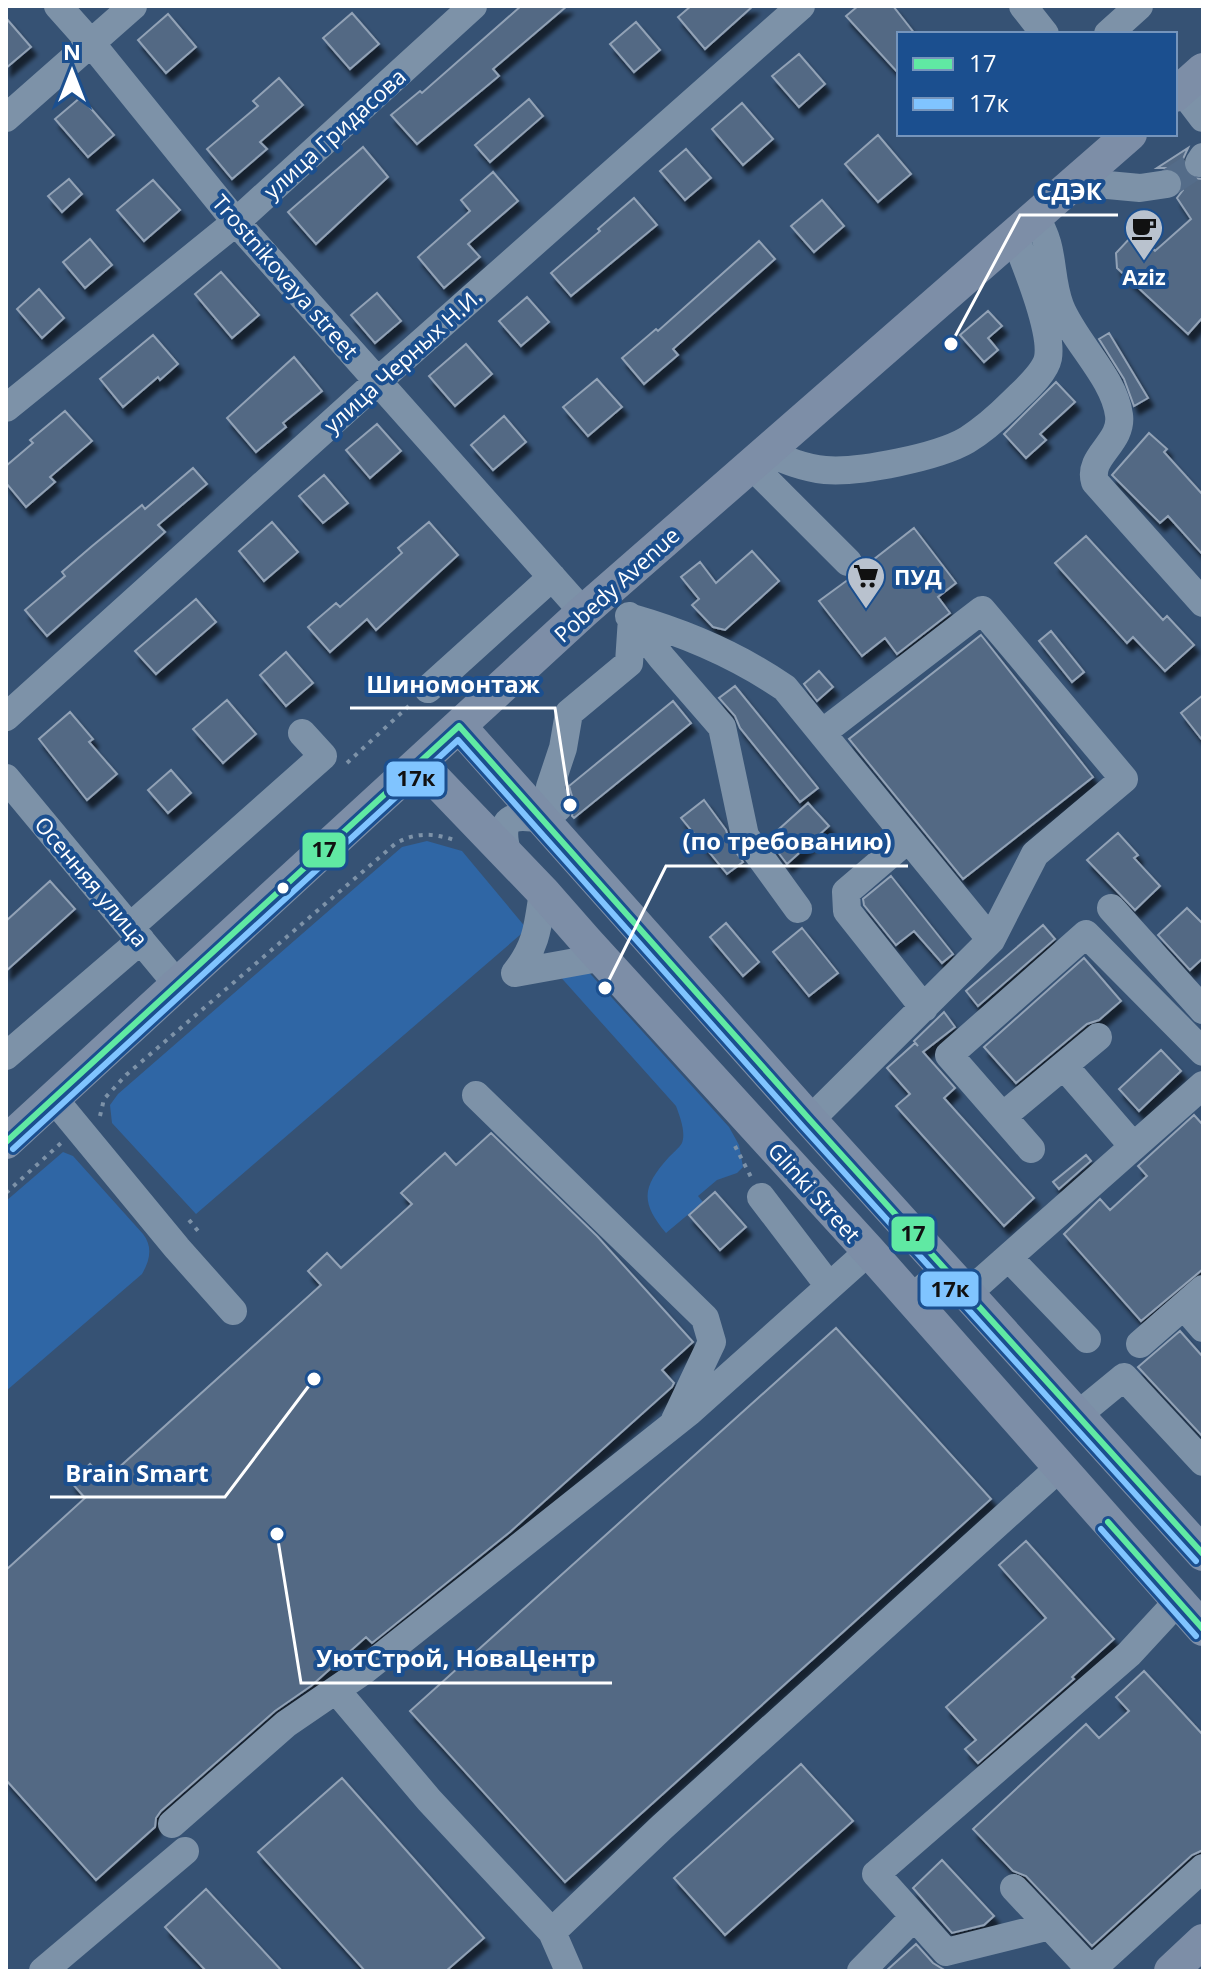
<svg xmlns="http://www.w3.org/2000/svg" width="1209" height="1977" viewBox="0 0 1209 1977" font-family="'Open Sans',sans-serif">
	<defs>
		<filter id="shadow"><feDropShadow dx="5" dy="8" stdDeviation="2" flood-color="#0009"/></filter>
	</defs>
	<rect width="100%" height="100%" fill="#365274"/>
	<!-- green -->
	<path fill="#2f66a5" d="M427,841l35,10 65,78 -331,285 -84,-91 -2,-18 8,-11 284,-247z
		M584,967l145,160 10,18 4,22 -6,6 -20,7 -19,16 5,6 -37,31c-26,-31 -24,-46 3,-76 3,-3 10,-9 13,-14 4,-11 -2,-26 -6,-37l-119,-133z
		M63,1152l10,4 70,78c10,13 7,26 -1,40l-136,117v-190z"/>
	<!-- building -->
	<path fill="#526984" stroke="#92a2b6" stroke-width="2" filter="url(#shadow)" d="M521,6h46l-74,63 6,7 -82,68 -26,-29 29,-24 2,2z
		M691,6h62l-48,43 -27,-32z
		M858,6h35l22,28h-16v40l-53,-58z
		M352,13l27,31 -29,25 -27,-31z
		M168,14l28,33 -30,26 -28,-33z
		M6,18l25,29 -25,21z
		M636,22l24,28 -26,22 -24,-28z
		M799,54l26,30 -26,23 -27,-31z
		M279,78l24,27 -43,37 7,7 -35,30 -25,-30 51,-43 -5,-5z
		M81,97l33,38 -26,22 -33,-38z
		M529,99l14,17 -53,46 -15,-17z
		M742,103l31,36 -30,26 -31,-36z
		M878,135l33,39 -33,28 -33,-38z
		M363,147l25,30 -72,67 -28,-32z
		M1188,148l-6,13 2,9 6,8 13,1v138l-15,17 -71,-66 -1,-15 14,-15 14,2 11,11 36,-32 -14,-21 6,-8 -2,-16 -9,-6h-15z
		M686,149l25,29 -26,22 -25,-29z
		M493,172l25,29 -50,43 12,13 -36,31 -26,-31 52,-46 -9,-11z
		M69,179l13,15 -20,18 -14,-16z
		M153,180l27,30 -36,31 -27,-31z
		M634,198l23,27 -86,71 -20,-23 49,-42 -2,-2z
		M822,200l22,26 -30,26 -23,-26z
		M90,239l22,26 -27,23 -22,-26z
		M759,241l16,18 -102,90 5,6 -34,29 -22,-26 34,-29 2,2z
		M221,272l38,43 -27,23 -37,-44z
		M39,289l25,29 -22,20 -25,-29z
		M377,293l24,28 -26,22 -24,-28z
		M527,297l22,25 -28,24 -22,-25z
		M988,311l14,15 -14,12 10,12 -14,12 -24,-27z
		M1109,333l39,65 -14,8 -10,-27 -25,-40z
		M153,335l25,29 -18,16 -2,-3 -35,30 -23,-28z
		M466,344l26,30 -37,32 -26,-30z
		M294,357l28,34 -39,32 3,4 -30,25 -29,-34z
		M597,379l25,28 -34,29 -25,-29z
		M1056,382l19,20 -35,32 6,6 -20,18 -22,-24z
		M65,411l27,30 -42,36 5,5 -29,25 -20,-24v-17l27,-23 -3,-3z
		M504,416l22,26 -33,28 -22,-25z
		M377,424l24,27 -31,27 -24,-28z
		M1149,433l18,16 -3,3 39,43v60l-35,-39 -8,7 -48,-48z
		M193,468l14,16 -49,41 7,7 -118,104 -22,-26 40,-34 -3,-4 29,-25 51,-42 3,4z
		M324,475l24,28 -25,20 -24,-27z
		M272,522l26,30 -34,29 -25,-30z
		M429,522l29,33 -82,75 -9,-11 -37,33 -22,-25 28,-24 4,4 62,-54 -4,-5z
		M914,528l42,55 -18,14 12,16 -53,41 -12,-16 -23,18 -43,-55 30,-22 10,-5 5,-7z
		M1086,536l77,84 4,-4 27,29 -29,26 -32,-34 -6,6 -72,-80z
		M752,551l27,30 -54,49 -12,-3 -21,-22 7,-6 -18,-22 19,-15 16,21z
		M196,599l20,23 -60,52 -21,-23z
		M1051,631l33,41 -12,10 -33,-41z
		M981,635l112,142 -130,102 -114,-140z
		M286,652l27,31 -27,23 -26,-31z
		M819,671l14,16 -16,14 -13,-17z
		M735,686l83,102 -18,14 -60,-74 -5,-12 -16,-18z
		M1203,695v46l-22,-28z
		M227,700l29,34 -33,29 -30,-34z
		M673,701l18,22 -117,95 -2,-2 2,-13 -5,-17z
		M70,712l23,27 -4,3 28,32 -30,26 -48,-61z
		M171,770l20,23 -23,20 -20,-23z
		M704,800l22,30 5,15 12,17 -16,12 -46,-56z
		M808,803l21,23 -42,38 -19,-25z
		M1118,833l20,22 -4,3 26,28 -25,24 -48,-50z
		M891,876l62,78 -11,9 -28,-32 -18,14 -32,-40 -1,-6z
		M50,881l25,28 -69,62v-50z
		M1187,908l16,16v34l-13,12 -32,-35z
		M726,923l33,39 -16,14 -33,-39z
		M1043,925l12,14 -77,67 -12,-15z
		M802,928l36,45 -29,23 -36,-44z
		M1084,958l37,43 -22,19 -12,4 -71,59 -32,-36z
		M944,1012l11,15 -32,25 32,36 -11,10 90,100 -30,28 -108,-120 14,-12 -23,-26 28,-25 3,3 -4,-5z
		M1161,1050l20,21 -42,40 -20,-22z
		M1194,1115l9,10v144l-62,52 -77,-87 36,-35 10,11 37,-34 -9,-10z
		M491,1133l106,103 96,106 -31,28 12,13 -2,4 -162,145 -138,111 -6,-6 -55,49 -36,25 -114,100 -5,7 -1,9 -59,53 -90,-100v-210l79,-72 -14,-16 19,-18 15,16 216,-195 -13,-14 19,-18 14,15 71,-64 -11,-11 44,-40 11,12z
		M1086,1155l5,6 -32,28 -6,-7z
		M715,1192l31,35 -26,23 -31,-35z
		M836,1328l155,171 -426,383 -155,-171z
		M1180,1331l23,26v80l-65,-70z
		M1026,1541l88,98 -42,38 2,2 -96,84 -13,-14 11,-9 -30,-33 100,-89 -47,-53z
		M1144,1671l59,64v115l-11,5 -100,91 -66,-70 -13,-5 -40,-42 113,-105 13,14 30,-27 -13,-14z
		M801,1764l52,57 -128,114 -51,-57z
		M342,1778l142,160 -38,33h-81l-107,-119z
		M942,1860l52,56 -10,9 -32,8 -39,-45z
		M206,1889l76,82h-76l-41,-44z
		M916,1944l17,19 13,8h-60z"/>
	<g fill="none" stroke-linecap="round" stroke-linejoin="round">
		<!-- minor-tunnel -->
		<path stroke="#546c89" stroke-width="28" stroke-dasharray="28 14" stroke-linecap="butt" d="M1167,184l32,-21"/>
		<!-- path -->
		<path stroke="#7d92a8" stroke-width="4" stroke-dasharray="4 6" stroke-linecap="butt" d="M347,763l64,-59
			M100,1116l4,-17 22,-24 269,-231c19,-12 39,-11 59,-4
			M735,1146l16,31
			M6,1193l55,-50
			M189,1220l9,11"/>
		<!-- minor -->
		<path stroke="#7d92a8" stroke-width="28" d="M58,6l33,37 145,179 347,390
			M1023,6l22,28
			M1108,34l31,-28
			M1181,89l22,29
			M6,118l127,-112
			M1199,163l4,-6
			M1075,182l65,6 27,-4
			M1035,217c21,31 13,57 25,89 14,36 54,71 59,109 4,28 -32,41 -24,67l108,121
			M6,408l230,-186 237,-216
			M766,452c19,8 38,16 59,18 34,3 113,-13 142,-30 16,-10 34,-26 47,-39 11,-11 31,-28 34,-43 5,-28 -23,-95 -34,-123
			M751,465l97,97
			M629,616l33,42 60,69 23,109 53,73
			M632,618c56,16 105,37 153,70l206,252
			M428,689l124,-112
			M6,717l372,-336 423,-375
			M6,778l171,206
			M908,839l-62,53 1,19 77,97
			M507,852c-9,-35 4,-38 36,-33l15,-11 -8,-21 13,-39 6,-35 60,-50 3,-45
			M1111,908l92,102
			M130,927l193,-171 -21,-23
			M515,973l83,-15 12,8
			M515,973c22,-27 23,-48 28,-81
			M6,1056l135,-116
			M1064,1066l69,80
			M476,1095l229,223 7,24 -37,78
			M54,1099l123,149 56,63
			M1003,1116l95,-79
			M810,1120l181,-180 44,-86 89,-75 -142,-169 -160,123
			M1031,1149l-82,-94 137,-121 117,118
			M761,1197l68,89
			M1009,1258l78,81
			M968,1293l235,-208
			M911,1299l35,-30
			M1184,1306l19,22
			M1140,1344l63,-55
			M1079,1414l45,-37 79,85
			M336,1690l93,110 123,132 17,39
			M172,1824l114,-100 76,-52 327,-260 180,-161
			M1014,1888l77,82 112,-102
			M1050,1926l-104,26 -70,-78 253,-220 49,-53
			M552,1932l110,-105 398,-360
			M43,1971l142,-120
			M861,1971l52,-53"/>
		<!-- major -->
		<path stroke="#7d8ea7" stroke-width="34" d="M1175,95l28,-25
			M459,726l351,394 393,434
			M419,763l124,129 43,49 283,310 334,378
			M6,1142l577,-530 547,-478
			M1171,1971l32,-30"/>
		<defs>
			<path id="bus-1" d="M6,1142l453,-416 351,394 393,434
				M1108,1522l95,107"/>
			<path id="bus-2" d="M13,1149l445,-409 345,387 393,434
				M1101,1529l95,107"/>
		</defs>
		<!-- bus-1 casing -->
		<use href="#bus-1" stroke="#1b4f8f" stroke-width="12"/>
		<!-- bus-2 casing -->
		<use href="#bus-2" stroke="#1b4f8f" stroke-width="12"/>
		<!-- bus-1 -->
		<use href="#bus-1" stroke="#60e9a3" stroke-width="6"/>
		<!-- bus-2 -->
		<use href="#bus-2" stroke="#80c4ff" stroke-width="6"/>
	</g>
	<!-- icons -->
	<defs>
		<symbol id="cafe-pin" viewBox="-11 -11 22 30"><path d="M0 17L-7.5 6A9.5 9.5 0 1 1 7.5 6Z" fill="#b9c2ce" stroke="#1b4f8f"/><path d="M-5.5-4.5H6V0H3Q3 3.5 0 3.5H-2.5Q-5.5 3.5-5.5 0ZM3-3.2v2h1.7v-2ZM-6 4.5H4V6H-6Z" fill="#111"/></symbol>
		<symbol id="supermarket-pin" viewBox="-11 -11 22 30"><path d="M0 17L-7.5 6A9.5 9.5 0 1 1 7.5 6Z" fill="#b9c2ce" stroke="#1b4f8f"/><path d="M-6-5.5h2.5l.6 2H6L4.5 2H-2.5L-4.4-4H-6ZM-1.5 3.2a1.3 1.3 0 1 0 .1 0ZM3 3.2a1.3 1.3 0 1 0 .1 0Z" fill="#111"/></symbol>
	</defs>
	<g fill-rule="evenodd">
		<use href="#cafe-pin" x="1122" y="206" width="44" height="60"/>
		<use href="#supermarket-pin" x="844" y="554" width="44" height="60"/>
	</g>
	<!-- markers -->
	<circle fill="#fff" stroke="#1b4f8f" stroke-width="3" cx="283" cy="888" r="7"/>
	<g text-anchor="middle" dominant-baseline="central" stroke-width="8" stroke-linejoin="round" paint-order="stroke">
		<!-- street labels -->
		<g font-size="22" fill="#fff" stroke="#1b4f8f">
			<text transform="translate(334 133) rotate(-42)">улица Гридасова</text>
			<text transform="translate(286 276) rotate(49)">Trostnikovaya street</text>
			<text transform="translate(402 360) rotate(-42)">улица Черных Н.И.</text>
			<text transform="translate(616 584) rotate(-42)">Pobedy Avenue</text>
			<text transform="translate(92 881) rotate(50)">Осенняя улица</text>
			<text transform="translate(815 1192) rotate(48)">Glinki Street</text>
		</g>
		<!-- poi labels -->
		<g font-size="22" font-weight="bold" fill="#fff" stroke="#1b4f8f">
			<text x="1144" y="276">Aziz</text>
			<text x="894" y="576" text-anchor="start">ПУД</text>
		</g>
	</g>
	<!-- callouts -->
	<path fill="none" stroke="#fff" stroke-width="3" d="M951 344L1020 215H1118M570 805L555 708H350M605 988L666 866H908M314 1379L225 1497H50M277 1534L301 1683H612"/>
	<g fill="#fff" stroke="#1b4f8f" stroke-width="3">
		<circle cx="951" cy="344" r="8"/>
		<circle cx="570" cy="805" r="8"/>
		<circle cx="605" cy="988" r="8"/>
		<circle cx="314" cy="1379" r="8"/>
		<circle cx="277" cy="1534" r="8"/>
	</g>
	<g font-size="24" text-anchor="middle" font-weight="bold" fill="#fff" stroke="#1b4f8f" stroke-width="8" stroke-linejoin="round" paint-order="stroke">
		<text x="1069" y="200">СДЭК</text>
		<text x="453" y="693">Шиномонтаж</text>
		<text x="787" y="850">(по требованию)</text>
		<text x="137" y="1482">Brain Smart</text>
		<text x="456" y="1667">УютСтрой, НоваЦентр</text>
	</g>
	<g stroke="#1b4f8f" stroke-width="3">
		<rect x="385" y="760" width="61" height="38" rx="8" fill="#80c4ff"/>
		<rect x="301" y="831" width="46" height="38" rx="8" fill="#60e9a3"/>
		<rect x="890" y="1215" width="46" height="38" rx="8" fill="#60e9a3"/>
		<rect x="919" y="1270" width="61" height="38" rx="8" fill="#80c4ff"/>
	</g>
	<g font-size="22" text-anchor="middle" font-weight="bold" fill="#111">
		<text x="416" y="786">17к</text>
		<text x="324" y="857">17</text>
		<text x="913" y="1241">17</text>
		<text x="950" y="1297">17к</text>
	</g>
	<!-- border -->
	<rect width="1209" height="1977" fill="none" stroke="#ffffff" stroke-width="16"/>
	<!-- legend -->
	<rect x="897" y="32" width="280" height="104" fill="#1b4f8f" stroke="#7695bc" stroke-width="2"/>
	<rect x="913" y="58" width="40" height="12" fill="#60e9a3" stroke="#7695bc" stroke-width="2"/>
	<text x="969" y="72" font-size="24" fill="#ffffff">17</text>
	<rect x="913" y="98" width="40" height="12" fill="#80c4ff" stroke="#7695bc" stroke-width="2"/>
	<text x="969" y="112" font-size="24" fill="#ffffff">17к</text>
	<!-- north arrow -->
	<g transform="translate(72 72)" stroke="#1b4f8f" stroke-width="6" paint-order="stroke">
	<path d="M0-6L14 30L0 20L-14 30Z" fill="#ffffff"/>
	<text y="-12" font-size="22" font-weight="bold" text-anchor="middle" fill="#ffffff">N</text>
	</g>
</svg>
